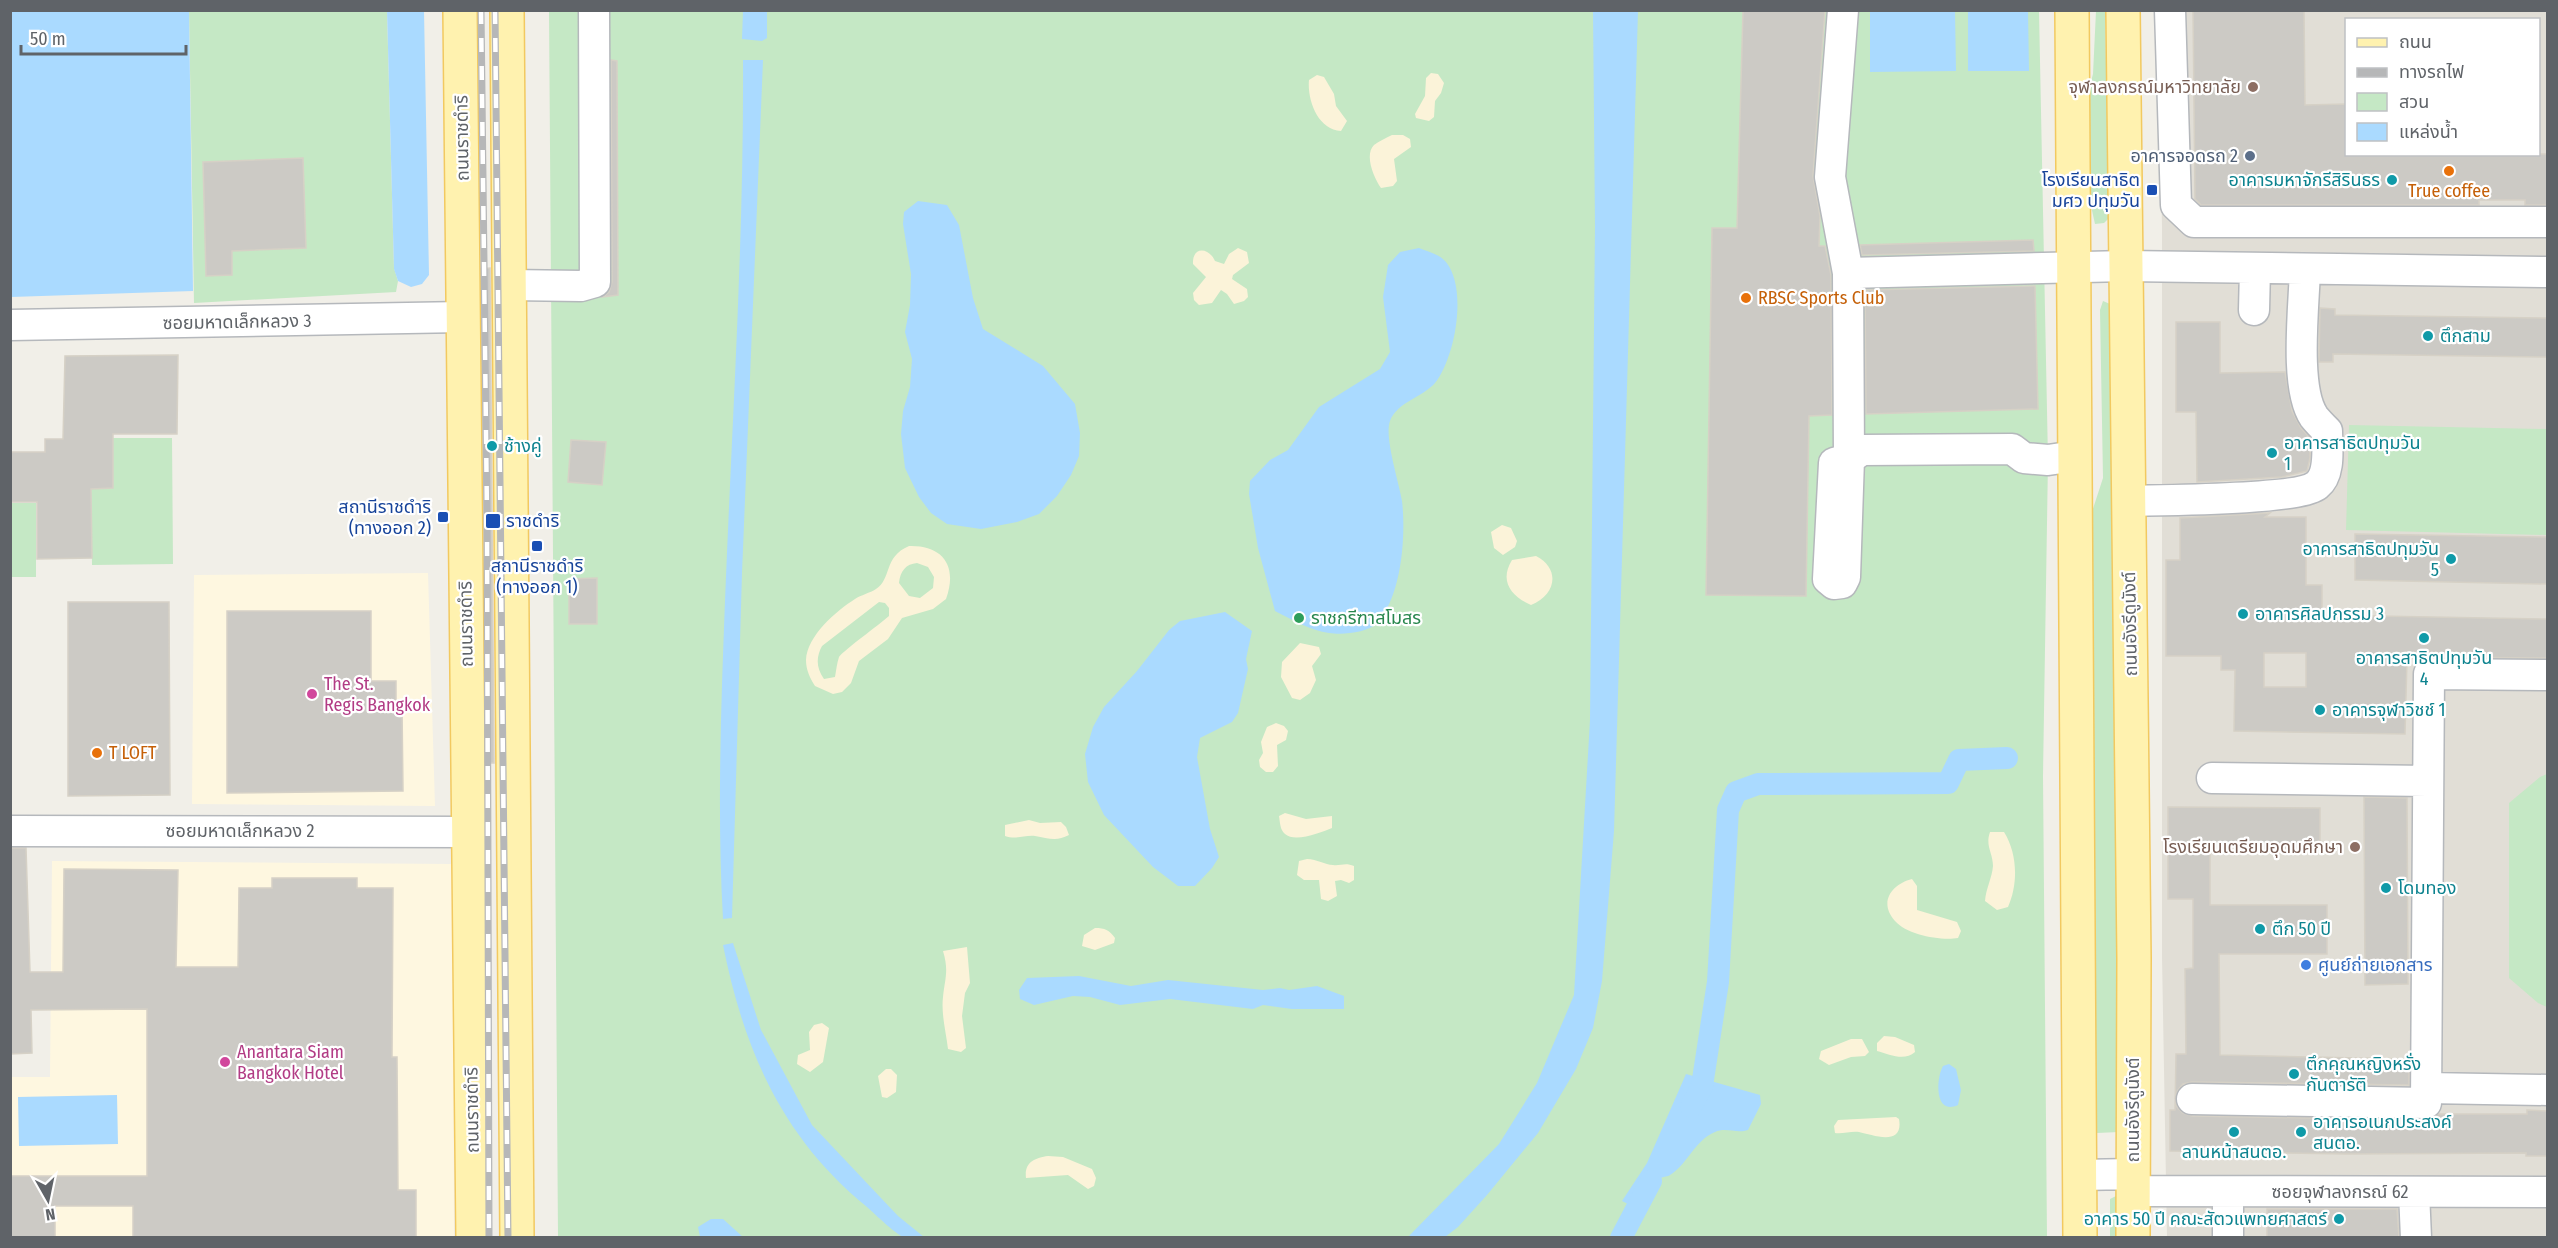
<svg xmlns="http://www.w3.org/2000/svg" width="2558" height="1248" viewBox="0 0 2558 1248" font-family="'Fira Sans Condensed','Noto Sans Thai',sans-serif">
	<rect width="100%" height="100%" fill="#f1efe8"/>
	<!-- commercial -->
	<path fill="#fef7e0" d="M428,573l7,233 -243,-2 2,-229z
		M52,861l401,3 1,373 -443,1v-161h39z"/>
	<!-- education -->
	<path fill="#e1ded6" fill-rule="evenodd" d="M2158,11h389v1226h-380l-5,-280v-730zM2346,20h192v134h-192z"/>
	<!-- green -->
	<path fill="#c5e8c5" d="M189,11h198l7,257 4,13 -2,11 -202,11z
		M549,11h1490l9,449 -5,316 4,461h-1489z
		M2096,11h9l4,207 -5,5 -9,1 -4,-18 -4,-110 6,-22z
		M2103,301l7,3 9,828 -22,1 -8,-612 14,-43 -3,-168z
		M2349,425l198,4v106l-201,-5z
		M113,438h59l1,126 -81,1 -1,-76 22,-1z
		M11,503h25v74h-25z
		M2547,774v233l-9,-4 -29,-25v-175l31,-26z
		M2116,1196l5,5v36l-11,1v-39z"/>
	<!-- sand -->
	<path fill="#fbf3d9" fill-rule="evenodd" d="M1431,73l7,1 6,9 -3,10 -6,8 -1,16 -5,4 -13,-3 -1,-4 10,-18 1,-18z
		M1317,75l7,2 10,17 2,12 11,15 -6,10c-23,-1 -34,-31 -32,-51z
		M1392,135h11l7,4 1,8 -17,12 3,22 -4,5 -12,2c-7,-10 -17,-33 -7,-43 5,-4 12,-7 18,-10z
		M1238,248l9,4 2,11 -16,12 -1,4 15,10 1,8 -4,4 -10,3 -7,-10 -6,-4 -9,13 -13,2 -5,-5 -1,-7 13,-16 -13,-13c-1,-18 16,-17 22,-3l9,3 5,-10z
		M1502,525l9,3 6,13 -2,6 -12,8 -9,-7 -3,-16z
		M909,546c34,-1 49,20 37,53l-13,10 -31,9 -14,21 -29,22 -8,22 -9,9 -9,2 -18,-8c-5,-8 -9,-16 -9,-26 1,-24 30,-49 49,-61 6,-4 15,-6 21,-10 16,-10 7,-32 33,-43zM917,563l11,4 6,10 -1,11 -13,10 -11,-2 -10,-13c1,-12 7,-19 18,-20zM879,602l6,1 4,5v8c-10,9 -45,34 -50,41 -2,6 -3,14 -4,20l-11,2c-8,-11 -8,-22 -2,-33z
		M1536,556c25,13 20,39 -5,49 -20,-9 -32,-24 -19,-45z
		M1300,643l19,4 2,7 -9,12 4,14 -6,13 -10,7 -8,-2 -11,-21 1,-15z
		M1276,723l8,3 4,5 -2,9 -9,5 1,21 -5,6h-7l-6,-5 -1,-7 4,-7 -2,-11 6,-15z
		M1285,813l21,6 26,-3v12c-10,4 -37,15 -47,6 -5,-4 -5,-12 -6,-18z
		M1029,820l11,3 21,-1 5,5 3,8c-13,7 -21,3 -34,1 -11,-1 -19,4 -30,0v-11z
		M1990,832h14c14,22 14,53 4,75l-11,3 -12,-9c1,-13 7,-23 8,-35 0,-13 -8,-20 -3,-34z
		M1307,859c10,0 18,6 26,6 8,1 12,-3 21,1v14l-5,3 -8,-3 -6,1 2,15 -9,5 -7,-2 -2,-19h-15l-7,-5 2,-14z
		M1912,879l5,7v24l40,12 4,9 -3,7c-17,3 -51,-3 -63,-17 -17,-19 -3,-37 17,-42z
		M1095,928c10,0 14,2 20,10l-1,5 -19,7 -13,-4 2,-11z
		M967,947l3,36 -5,10 -3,23 4,32 -5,4 -13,-3c-2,-17 -7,-35 -5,-52 2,-19 6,-26 0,-46z
		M822,1023l7,5 -6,34 -13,10 -13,-8 1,-9 12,-5 -1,-18 5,-7z
		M1884,1036l11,1 19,8 1,7c-11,10 -26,2 -38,-1v-8z
		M1851,1039h11l7,13 -4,4 -14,1 -22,8 -10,-6 2,-8z
		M886,1069h5l6,6 -1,17 -9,6 -5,-1 -4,-21z
		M1896,1117l3,2c5,28 -26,16 -40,13 -8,-1 -16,2 -24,1l-1,-7 4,-6z
		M1048,1156l15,1 29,12 4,9 -2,8 -6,3 -20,-14 -42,3c-2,-16 9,-20 22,-22z"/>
	<!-- water -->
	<path fill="#aadaff" d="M10,11h179l4,280 -182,6z
		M387,11h37l5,264 -7,9 -11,3 -13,-6 -4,-12z
		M743,11h24v27l-5,3 -20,-2z
		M1593,11h45l-24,820 -12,150 -9,47 -17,41 -38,64 -51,62 -29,32 -13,10h-37l91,-93 38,-61 37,-88 16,-275 5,-493z
		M1870,11h85l1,60 -86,1z
		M1968,11h60l1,60h-61z
		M743,60h20l-21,513 -10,345 -9,1c-6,-106 -2,-212 2,-318 7,-180 19,-361 18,-541z
		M918,201l29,4 12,20 14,73 10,31 60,37 32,38 5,29 -1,23 -8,19 -14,21 -18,18 -22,8 -36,7 -34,-5 -16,-11 -12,-16 -14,-29 -4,-34 2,-23 7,-24 2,-28 -7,-27 5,-27 1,-31 -8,-50 1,-12z
		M1419,248c10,4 20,6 27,14 22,27 9,96 -11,121 -12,14 -38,19 -45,38 -6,16 9,61 12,80 4,34 0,95 -25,122 -10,10 -34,12 -48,10 -18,-2 -38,-14 -54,-22l-17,-63 -9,-54 1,-13 20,-21 18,-10 31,-43 61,-38 10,-17 -7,-55 5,-32 12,-13z
		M1225,612l27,19 -6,28 2,10 -10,44 -6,9 -32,16 -3,19 13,72 9,28 -7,11 -17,18h-17l-25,-19 -49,-52 -16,-33 -3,-28 8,-27 11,-20 33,-36 32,-41 11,-9z
		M733,943l28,87 51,95 86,91 26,21c-6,1 -12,1 -18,1 -9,-2 -31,-24 -39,-31 -85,-69 -123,-157 -144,-262z
		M1079,976l52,10 37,-6 95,10 17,-2 9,2 28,-4 27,10v13h-52l-29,-4 -10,4 -83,-10 -50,6 -30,-8 -17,-1 -39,9 -14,-6 -1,-9 8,-12z
		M1949,1064l7,5 5,21 -3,15c-24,11 -22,-27 -15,-39z
		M1686,1074l74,21 1,9 -13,26c-11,4 -22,-3 -33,2 -20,8 -28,33 -45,43 -3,2 -9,2 -13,4l-17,31 -18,-9 25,-38z
		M117,1095l1,49 -99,2 -1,-49z
		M711,1219h12l20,18h-43l-2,-10z"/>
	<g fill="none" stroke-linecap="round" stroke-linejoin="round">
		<!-- canal -->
		<path stroke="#aadaff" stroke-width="22" d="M1691,1107l11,-21 16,-104 10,-172 8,-18 22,-8 190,-1 11,-23 48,-2
			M1621,1238l30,-57"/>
	</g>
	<!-- building -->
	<path fill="#cccac5" stroke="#d6d1c6" stroke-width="1.5" fill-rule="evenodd" d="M1743,10h82l-12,166 7,40 -1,30h6l6,29 1,140 -23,1 -3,180 -100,-1 6,-367h25z
		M2193,10h111l1,95 41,-1v50h201v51h-22v-5h-46v5h-278l-6,-6z
		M611,60l6,1 1,234 -15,2 6,-5 3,-10z
		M303,158l3,90 -74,3v24l-26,1 -3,-114z
		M2033,240l1,11 -172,4 -2,-10z
		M490,268l4,495h-7l-6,-494z
		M2035,286l3,123 -172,5 -1,-124z
		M2320,308l15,1v6l212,3v39l-214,-3v8h-14z
		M2176,322h44v51l65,-1 7,39 9,17 9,10v20l-3,13 -25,6 -85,5 -1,-70h-20z
		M178,355l-1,79h-64v54l-22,1 1,69 -55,1v-57h-27v-50h35v-13h18l2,-83z
		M571,440l35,2 -4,43 -34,-3z
		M2270,513l-5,4h41v68h16v30l225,4v39l-118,-1 -22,2 -2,75 -171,-3 1,-61h-14v-14h-55v-96h14v-42zM2264,653h42v34h-42z
		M2355,534l192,3v47l-192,-4z
		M597,578v46h-28v-45z
		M68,602h101l1,193 -102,1z
		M227,611h144v70h25v25h6l1,85 -176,2z
		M2364,797l43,1 1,186 -43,1z
		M2168,807l152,1v40h-110v57h117v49h-108l1,101 189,4v26l-217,-3 -9,2 -5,6 -3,8 2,9 6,6 9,3 234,4 12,-6h89v-4l20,1v45h-21v-3l-180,1 -176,-3v-41h5l1,-56h10l-1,-85 8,-1v-69h-25z
		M10,848h16l4,124h33l1,-103 114,1 -2,97h62l1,-79h33v-10h85v10h36l-1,169h5l1,133h18v48h-283v-32h-78v32h-44v-62h136v-167l-116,1 1,43 -22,1z
		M2267,1209h130l2,29h-132z"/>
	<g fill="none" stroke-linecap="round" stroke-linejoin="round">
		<defs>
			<path id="minor" d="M1843,10l-13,167 18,96 278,-7 422,6
				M2170,10l6,195 18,17h354
				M1848,273l1,186 -4,118 -3,6 -8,1 -6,-5 6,-116 15,-4 13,-9 150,-1 12,9 24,2 27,-4
				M510,285l71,1 14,-4 -1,-272
				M2254,310l1,-41
				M10,325l453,-8
				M2128,501c32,-1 171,-1 189,-16 14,-11 10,-38 10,-54 -4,-4 -9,-9 -13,-14 -20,-29 -10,-111 -9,-148
				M2212,778l215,3
				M10,831l459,1
				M2427,1088l121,2
				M2192,1099l234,4 3,-429 119,1
				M2079,1175l54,-1
				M2133,1191l415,1
				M2414,1192l2,46
				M2228,1238v-46"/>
			<path id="major" d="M460,10l13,1228
				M507,10l10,1228
				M2072,10l8,1228
				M2123,10l11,948 -1,280"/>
		</defs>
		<!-- minor casing -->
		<use href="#minor" stroke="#b5b8bc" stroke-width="33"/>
		<!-- major casing -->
		<use href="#major" stroke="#f2c960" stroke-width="36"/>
		<!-- minor -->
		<use href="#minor" stroke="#fff" stroke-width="30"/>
		<!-- major -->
		<use href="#major" stroke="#fff2af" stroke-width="33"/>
		<defs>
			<path id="rail" d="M481,10l6,506 2,722
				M495,10l13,1228"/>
		</defs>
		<!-- rail casing -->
		<use href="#rail" stroke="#b6b7b8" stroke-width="7"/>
		<!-- rail -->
		<use href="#rail" stroke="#fff" stroke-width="4.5" stroke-dasharray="14" stroke-linecap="butt"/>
	</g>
	<!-- markers -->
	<g fill="#8d6e63" stroke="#fff" stroke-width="2">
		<circle cx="2253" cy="87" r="6"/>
		<circle cx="2355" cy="847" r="6"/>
	</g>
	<circle fill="#5c6f8a" stroke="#fff" stroke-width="2" cx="2250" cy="156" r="6"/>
	<g fill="#e8710a" stroke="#fff" stroke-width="2">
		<circle cx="2449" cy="171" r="6"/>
		<circle cx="1746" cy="298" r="6"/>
		<circle cx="97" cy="753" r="6"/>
	</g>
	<g fill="#0f9aa8" stroke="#fff" stroke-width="2">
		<circle cx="2392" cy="180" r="6"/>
		<circle cx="2428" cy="336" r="6"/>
		<circle cx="492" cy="446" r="6"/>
		<circle cx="2272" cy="453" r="6"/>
		<circle cx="2451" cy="559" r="6"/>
		<circle cx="2243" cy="614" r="6"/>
		<circle cx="2424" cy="638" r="6"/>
		<circle cx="2320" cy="710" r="6"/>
		<circle cx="2386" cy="888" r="6"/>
		<circle cx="2260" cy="929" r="6"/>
		<circle cx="2294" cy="1074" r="6"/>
		<circle cx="2234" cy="1132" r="6"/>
		<circle cx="2301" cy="1132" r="6"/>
		<circle cx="2339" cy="1219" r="6"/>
	</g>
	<g fill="#1a4fb4" stroke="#fff" stroke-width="2">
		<rect x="2146" y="184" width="12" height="12" rx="3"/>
		<rect x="437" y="511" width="12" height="12" rx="3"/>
		<rect x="485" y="513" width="16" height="16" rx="3"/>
		<rect x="531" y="540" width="12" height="12" rx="3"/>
	</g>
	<circle fill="#2e9e5b" stroke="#fff" stroke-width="2" cx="1299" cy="618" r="6"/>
	<g fill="#d1479c" stroke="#fff" stroke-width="2">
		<circle cx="312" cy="694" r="6"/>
		<circle cx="225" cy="1062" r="6"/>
	</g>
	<circle fill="#3f7fe0" stroke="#fff" stroke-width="2" cx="2306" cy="965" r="6"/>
	<g text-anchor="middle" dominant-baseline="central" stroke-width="4.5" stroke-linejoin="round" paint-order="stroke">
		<!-- education labels -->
		<g font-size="18" fill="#785e54" stroke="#fff" text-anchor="end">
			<text x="2241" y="87">จุฬาลงกรณ์มหาวิทยาลัย</text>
			<text x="2343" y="847">โรงเรียนเตรียมอุดมศึกษา</text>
		</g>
		<!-- street labels -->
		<g font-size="18" fill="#5f6368" stroke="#fff">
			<text transform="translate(462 138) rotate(-91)">ถนนราชดำริ</text>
			<text transform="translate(237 322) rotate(-1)">ซอยมหาดเล็กหลวง 3</text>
			<text transform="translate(466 624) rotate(-91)">ถนนราชดำริ</text>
			<text transform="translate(2130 624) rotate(-91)">ถนนอังรีดูนังต์</text>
			<text x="240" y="831">ซอยมหาดเล็กหลวง 2</text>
			<text transform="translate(472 1110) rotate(-91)">ถนนราชดำริ</text>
			<text transform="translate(2133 1110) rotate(-90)">ถนนอังรีดูนังต์</text>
			<text x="2340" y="1192">ซอยจุฬาลงกรณ์ 62</text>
		</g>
		<!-- service labels -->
		<g font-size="18" fill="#4e5e75" stroke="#fff" text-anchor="end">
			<text x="2238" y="156">อาคารจอดรถ 2</text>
		</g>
		<!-- transit labels -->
		<g font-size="18" fill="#164399" stroke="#fff" text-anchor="end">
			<text x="2140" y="180">โรงเรียนสาธิต<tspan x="2140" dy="21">มศว ปทุมวัน</tspan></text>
			<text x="431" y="507">สถานีราชดำริ<tspan x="431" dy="21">(ทางออก 2)</tspan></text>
			<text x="506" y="521" text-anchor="start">ราชดำริ</text>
			<text x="537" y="566" text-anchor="middle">สถานีราชดำริ<tspan x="537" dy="21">(ทางออก 1)</tspan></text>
		</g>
		<!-- culture labels -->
		<g font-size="18" fill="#0d838f" stroke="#fff" text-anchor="start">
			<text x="2380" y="180" text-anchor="end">อาคารมหาจักรีสิรินธร</text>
			<text x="2440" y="336">ตึกสาม</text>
			<text x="2284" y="443">อาคารสาธิตปทุมวัน<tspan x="2284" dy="21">1</tspan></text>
			<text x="504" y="446">ช้างคู่</text>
			<text x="2439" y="549" text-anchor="end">อาคารสาธิตปทุมวัน<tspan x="2439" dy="21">5</tspan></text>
			<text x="2255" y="614">อาคารศิลปกรรม 3</text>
			<text x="2424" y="658" text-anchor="middle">อาคารสาธิตปทุมวัน<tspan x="2424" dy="21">4</tspan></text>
			<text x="2332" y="710">อาคารจุฬาวิชช์ 1</text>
			<text x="2398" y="888">โดมทอง</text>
			<text x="2272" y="929">ตึก 50 ปี</text>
			<text x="2306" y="1064">ตึกคุณหญิงหรั่ง<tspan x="2306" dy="21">กันตารัติ</tspan></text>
			<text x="2313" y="1122">อาคารอเนกประสงค์<tspan x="2313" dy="21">สนตอ.</tspan></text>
			<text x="2234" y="1152" text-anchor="middle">ลานหน้าสนตอ.</text>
			<text x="2327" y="1219" text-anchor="end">อาคาร 50 ปี คณะสัตวแพทยศาสตร์</text>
		</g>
		<!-- food labels -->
		<g font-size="18" fill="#c56008" stroke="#fff" text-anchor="start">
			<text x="2449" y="191" text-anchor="middle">True coffee</text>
			<text x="1758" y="298">RBSC Sports Club</text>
			<text x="109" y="753">T LOFT</text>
		</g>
		<!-- leisure labels -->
		<g font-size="18" fill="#27864d" stroke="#fff" text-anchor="start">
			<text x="1311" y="618">ราชกรีฑาสโมสร</text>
		</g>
		<!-- hotel labels -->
		<g font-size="18" fill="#b23c85" stroke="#fff" text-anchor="start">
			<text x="324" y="684">The St.<tspan x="324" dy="21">Regis Bangkok</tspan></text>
			<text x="237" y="1052">Anantara Siam<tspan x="237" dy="21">Bangkok Hotel</tspan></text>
		</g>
		<!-- shop labels -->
		<g font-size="18" fill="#366cbe" stroke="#fff" text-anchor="start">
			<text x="2318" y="965">ศูนย์ถ่ายเอกสาร</text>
		</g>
	</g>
	<!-- border -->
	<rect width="2558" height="1248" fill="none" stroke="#5f6368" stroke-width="24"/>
	<!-- legend -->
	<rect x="2345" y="18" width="195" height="138" fill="#ffffff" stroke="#bfc1c3" stroke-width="1.5"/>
	<rect x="2357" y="38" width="30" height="9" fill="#fff2af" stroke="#bfc1c3" stroke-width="1.5"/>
	<text x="2399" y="48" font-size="18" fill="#5f6368">ถนน</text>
	<rect x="2357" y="68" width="30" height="9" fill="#b6b7b8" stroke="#bfc1c3" stroke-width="1.5"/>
	<text x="2399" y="78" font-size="18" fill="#5f6368">ทางรถไฟ</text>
	<rect x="2357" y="93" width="30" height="18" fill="#c5e8c5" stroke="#bfc1c3" stroke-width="1.5"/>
	<text x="2399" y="108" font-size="18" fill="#5f6368">สวน</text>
	<rect x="2357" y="123" width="30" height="18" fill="#aadaff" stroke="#bfc1c3" stroke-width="1.5"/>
	<text x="2399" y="138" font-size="18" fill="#5f6368">แหล่งน้ำ</text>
	<!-- north arrow -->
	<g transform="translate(48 1200) rotate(171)" stroke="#ffffff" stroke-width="4.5" paint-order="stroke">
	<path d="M0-4.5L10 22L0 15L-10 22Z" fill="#5f6368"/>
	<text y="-9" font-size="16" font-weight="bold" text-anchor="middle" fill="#5f6368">N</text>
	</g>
	<!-- scale -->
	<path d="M21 45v9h165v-9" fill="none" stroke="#5f6368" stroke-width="3"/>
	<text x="30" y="45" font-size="18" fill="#5f6368" stroke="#ffffff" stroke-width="4.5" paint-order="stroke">50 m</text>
</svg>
